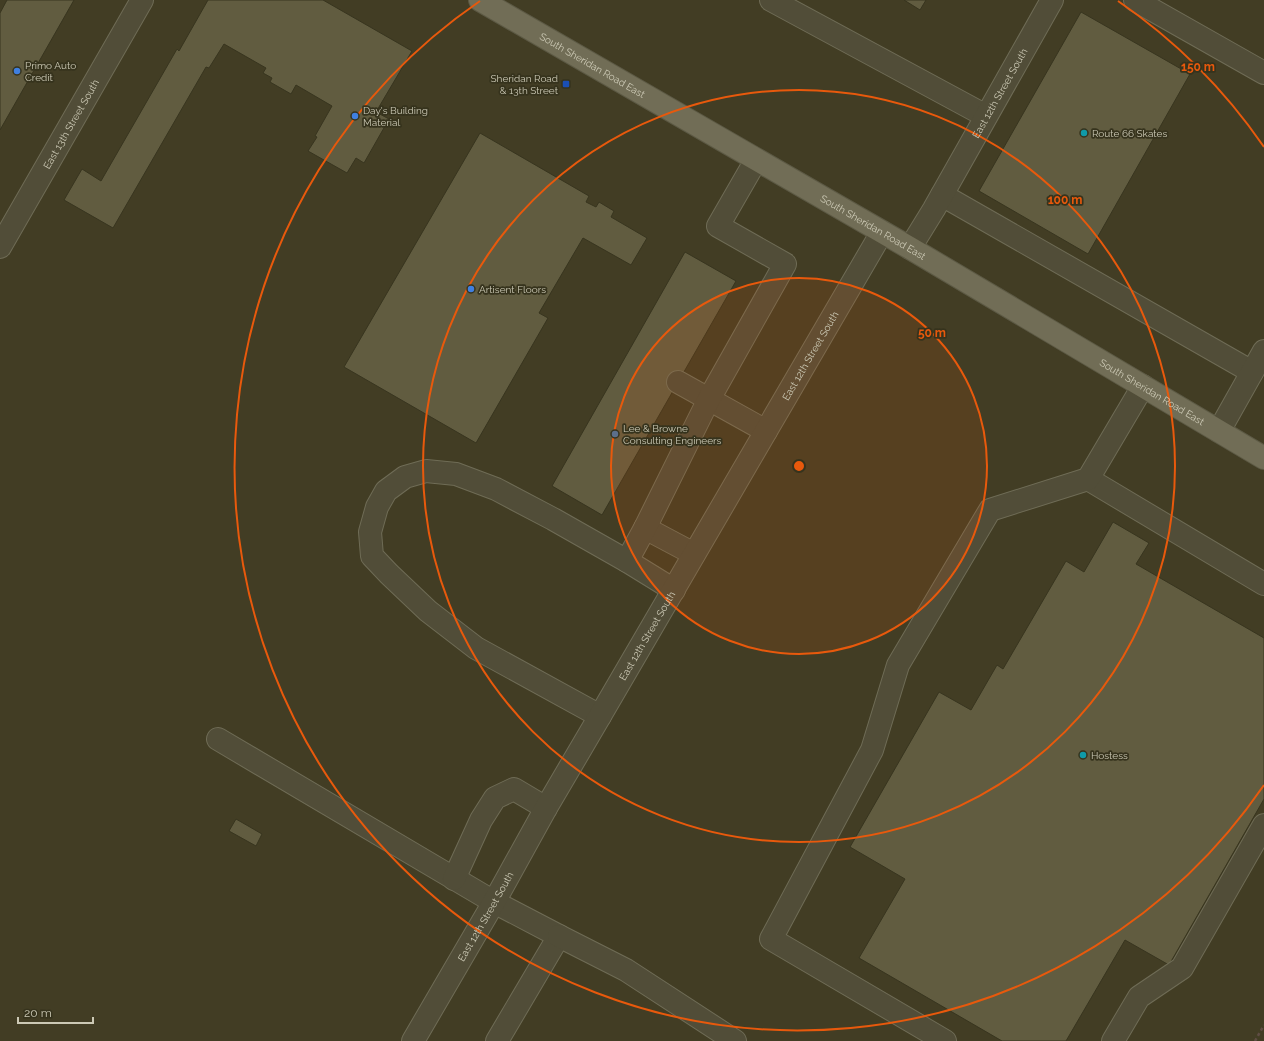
<svg xmlns="http://www.w3.org/2000/svg" width="1264" height="1041" viewBox="0 0 1264 1041" font-family="Raleway,sans-serif">
	<rect width="100%" height="100%" fill="#423d24"/>
	<!-- building -->
	<path fill="#615c40" stroke="#38351f" d="M7,0h67l-74,130v-117z
		M208,0h115l89,51 -36,61 13,7 -25,44 -8,-5 -9,15 -39,-22 9,-14 -2,-1 17,-30 -36,-21 -5,9 -21,-12 2,-4 -9,-5 3,-5 -42,-24 -15,24 -3,-1 -93,161 -49,-28 18,-31 19,12 76,-132 2,2z
		M904,0h22l-6,10z
		M1081,12l109,62 -102,180 -109,-63z
		M480,133l109,63 -3,6 10,5 3,-5 15,9 -3,6 36,21 -16,27 -48,-27 -44,75 9,5 -72,125 -132,-76z
		M685,252l51,29 -134,234 -50,-29z
		M1113,522l36,21 -13,21 128,74v161l-95,166 -44,-25 -59,101h-64l-143,-83 46,-79 -55,-32 89,-155 32,18 26,-45 6,4 63,-108 18,11z
		M236,819l26,15 -6,12 -27,-15z"/>
	<g fill="none" stroke-linecap="round" stroke-linejoin="round">
		<defs>
			<g id="minor">
				<path d="M771,0l215,116"/>
				<path d="M1135,0l129,73"/>
				<path d="M942,195l310,177"/>
				<path id="s1" d="M0,247l142,-247"/>
				<path id="s2" d="M910,248l24,-39 118,-209"/>
				<path d="M678,382l88,49"/>
				<path d="M1219,431l45,-80"/>
				<path d="M1088,479l176,105"/>
				<path d="M645,528l49,26"/>
				<path d="M627,561l18,-33 64,-129 76,-135 -67,-38 38,-66"/>
				<path d="M600,716l-124,-68 -48,-37 -39,-37 -17,-18 -2,-24 7,-25 9,-16 19,-14 21,-6 30,3 40,15 57,30 74,42 47,29"/>
				<path d="M218,739l276,163 65,34 -62,105"/>
				<path d="M454,879l27,-59 14,-22 19,-9 32,19"/>
				<path d="M559,936l67,34 109,71"/>
				<path id="s3" d="M413,1041l81,-139 52,-94 54,-92 282,-484"/>
				<path d="M945,1041l-174,-102 101,-189 26,-85 92,-155 98,-31 55,-93"/>
				<path d="M1113,1041l26,-44 43,-29 82,-143"/>
			</g>
			<g id="major">
				<path id="s4" d="M480,0l430,248 354,210"/>
			</g>
		</defs>
		<!-- minor casing -->
		<use href="#minor" stroke="#6f6c56" stroke-width="24"/>
		<!-- major casing -->
		<use href="#major" stroke="#5d5a45" stroke-width="24"/>
		<!-- path -->
		<path stroke="#5f4d44" stroke-width="2.5" stroke-dasharray="3 3" stroke-linecap="butt" d="M1255,1041l9,-16"/>
		<!-- minor -->
		<use href="#minor" stroke="#514d38" stroke-width="22"/>
		<!-- major -->
		<use href="#major" stroke="#716d56" stroke-width="22"/>
	</g>
	<!-- distance rings -->
	<circle cx="799" cy="466" r="188" fill="#e8590c" fill-opacity=".12"/>
	<g fill="none" stroke="#e8590c" stroke-width="2">
		<circle cx="799" cy="466" r="188"/>
		<circle cx="799" cy="466" r="376"/>
		<path d="M1264 785A564 564 0 1 1 480 1M1118 1A564 564 0 0 1 1264 147"/>
	</g>
	<!-- markers -->
	<g fill="#3f7fe0" stroke="#36331d" stroke-width="1.5">
		<circle cx="17" cy="71" r="4"/>
		<circle cx="355" cy="116" r="4"/>
		<circle cx="471" cy="289" r="4"/>
	</g>
	<rect fill="#1a4fb4" stroke="#36331d" stroke-width="1.5" x="562" y="80" width="8" height="8" rx="2"/>
	<g fill="#0f9aa8" stroke="#36331d" stroke-width="1.5">
		<circle cx="1084" cy="133" r="4"/>
		<circle cx="1083" cy="755" r="4"/>
	</g>
	<circle fill="#5c6f8a" stroke="#36331d" stroke-width="1.5" cx="615" cy="434" r="4"/>
	<g text-anchor="middle" dominant-baseline="central" stroke-width="3.5" stroke-linejoin="round" paint-order="stroke">
		<!-- poi labels -->
		<g font-size="10" fill="#ccc9b5" stroke="#36331d" text-anchor="start">
			<text x="25" y="65">Primo Auto<tspan x="25" dy="12">Credit</tspan></text>
			<text x="558" y="78" text-anchor="end">Sheridan Road<tspan x="558" dy="12">&amp; 13th Street</tspan></text>
			<text x="363" y="110">Day's Building<tspan x="363" dy="12">Material</tspan></text>
			<text x="1092" y="133">Route 66 Skates</text>
			<text x="479" y="289">Artisent Floors</text>
			<text x="623" y="428">Lee &amp; Browne<tspan x="623" dy="12">Consulting Engineers</tspan></text>
			<text x="1091" y="755">Hostess</text>
		</g>
		<!-- street labels -->
		<g font-size="10" fill="#ccc9b5" stroke="#36331d">
			<text stroke="none"><textPath href="#s4" startOffset="130">South Sheridan Road East</textPath></text>
			<text stroke="none"><textPath href="#s2" startOffset="179">East 12th Street South</textPath></text>
			<text stroke="none"><textPath href="#s1" startOffset="142">East 13th Street South</textPath></text>
			<text stroke="none"><textPath href="#s4" startOffset="454">South Sheridan Road East</textPath></text>
			<text stroke="none"><textPath href="#s3" startOffset="792">East 12th Street South</textPath></text>
			<text stroke="none"><textPath href="#s4" startOffset="778">South Sheridan Road East</textPath></text>
			<text stroke="none"><textPath href="#s3" startOffset="468">East 12th Street South</textPath></text>
			<text stroke="none"><textPath href="#s3" startOffset="144">East 12th Street South</textPath></text>
		</g>
	</g>
	<circle cx="799" cy="466" r="6" fill="#e8590c" stroke="#36331d" stroke-width="2"/>
	<g font-size="12" text-anchor="middle" font-weight="bold" fill="#e8590c" stroke="#36331d" stroke-width="3.5" stroke-linejoin="round" paint-order="stroke">
		<text x="1198" y="71">150 m</text>
		<text x="1065" y="204">100 m</text>
		<text x="932" y="337">50 m</text>
	</g>
	<!-- scale -->
	<path d="M18 1017v6h75v-6" fill="none" stroke="#ccc9b5" stroke-width="2"/>
	<text x="24" y="1017" font-size="12" fill="#ccc9b5" stroke="#36331d" stroke-width="3" paint-order="stroke">20 m</text>
</svg>
